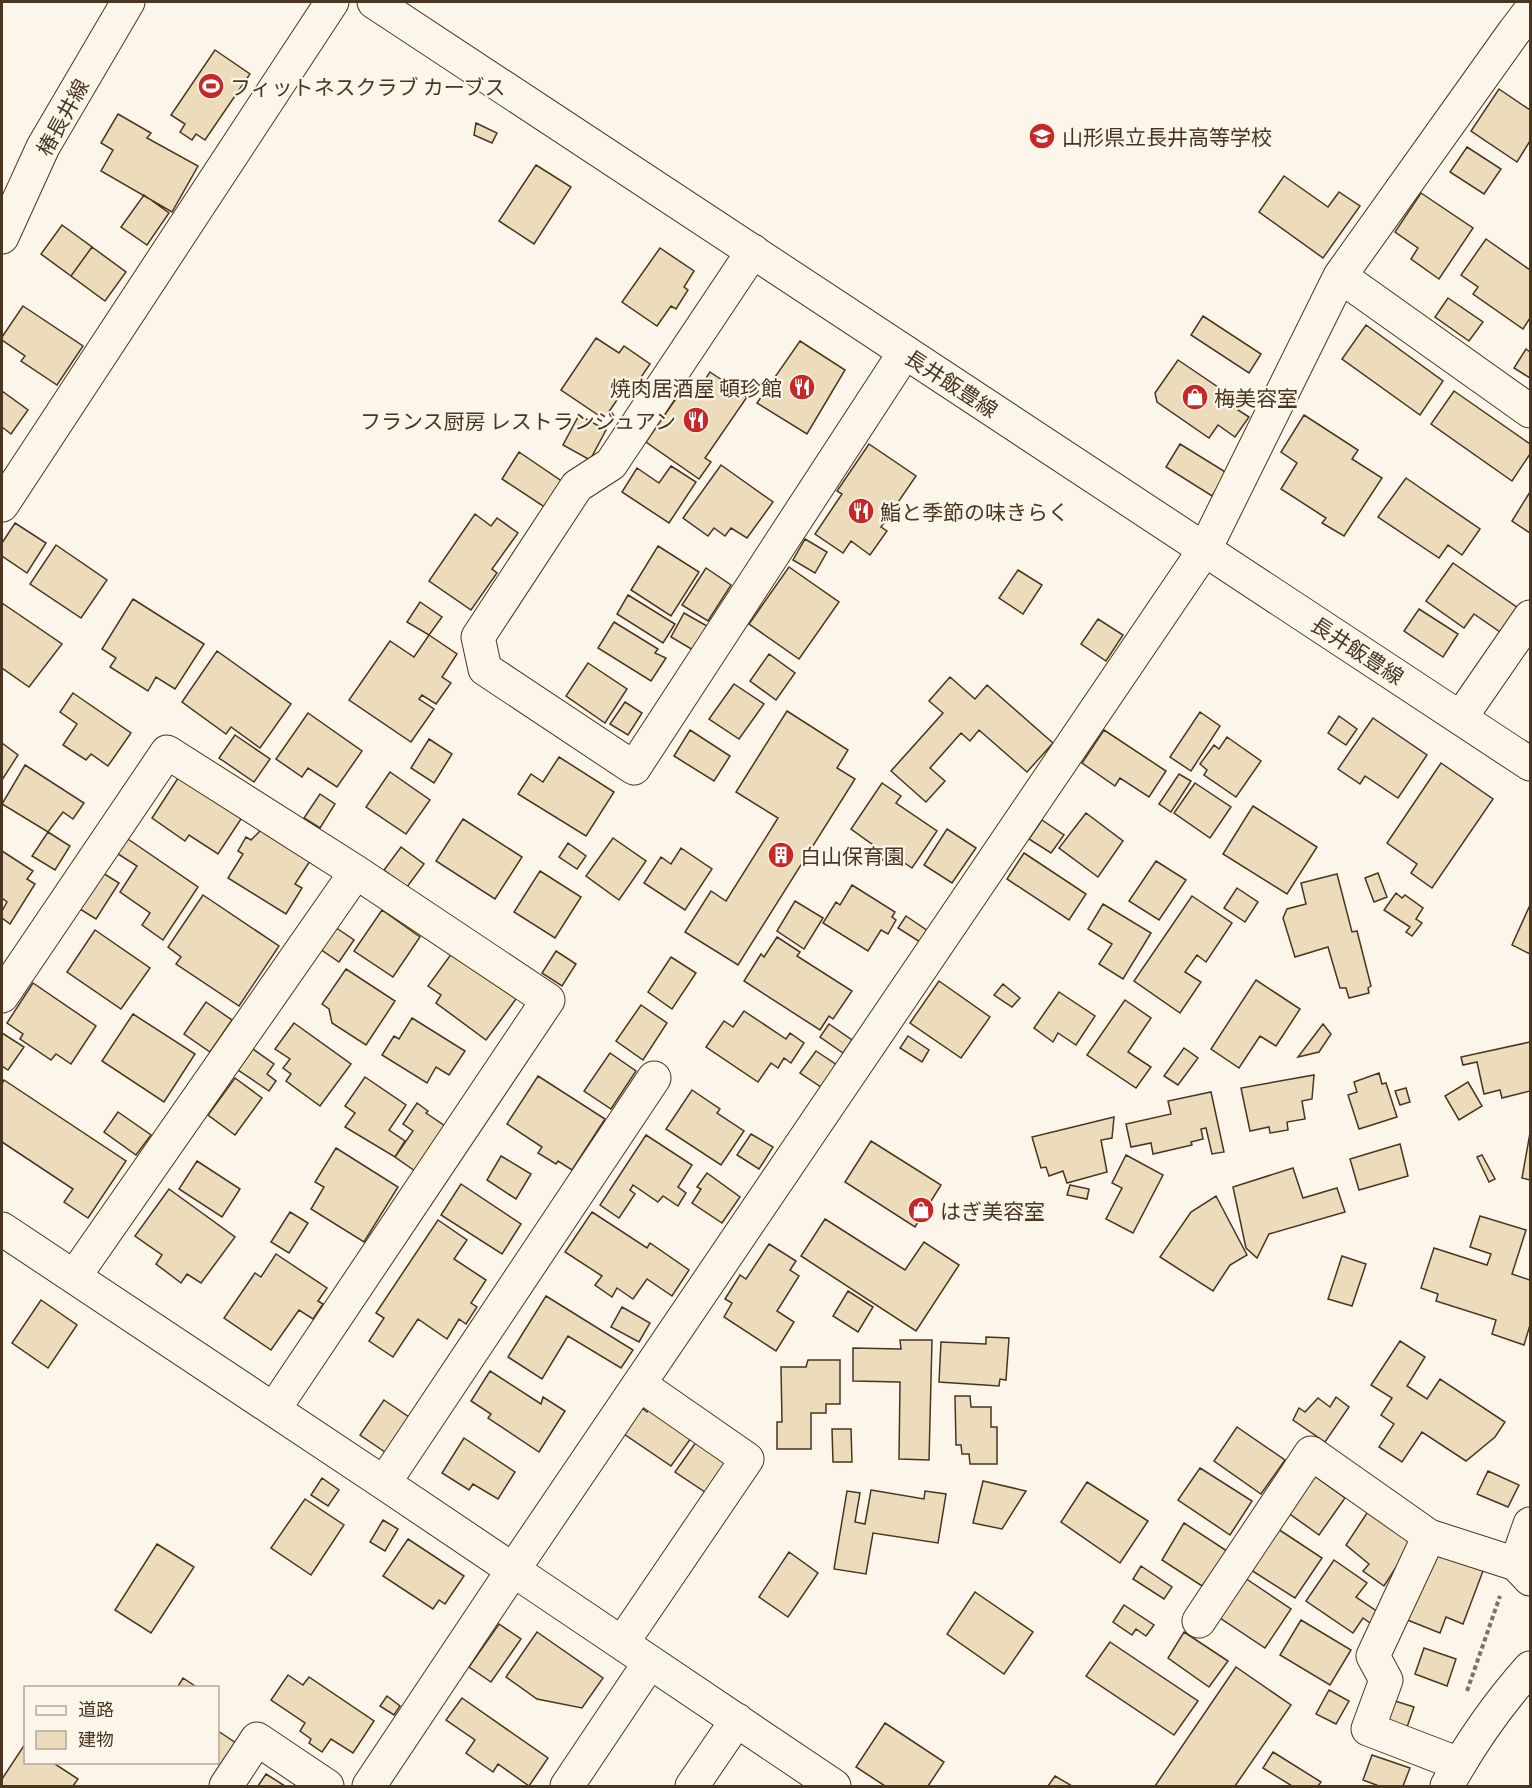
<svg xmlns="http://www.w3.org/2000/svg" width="1532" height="1788" viewBox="0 0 1532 1788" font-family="Barlow,'Noto Sans JP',sans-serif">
	<rect width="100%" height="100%" fill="#fbf6e9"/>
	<!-- building -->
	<path fill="#ecdcbc" stroke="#4a3520" stroke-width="1.5" d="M215,50l35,24 -45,66 -9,-6 -4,6 -12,-8 5,-8 -14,-9z
		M1499,89l31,21v31l-13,21 -46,-31z
		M118,114l33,19 -4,5 51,28 -26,46 -71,-41 12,-21 -12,-7z
		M476,123l21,10 -5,10 -18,-8z
		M1467,147l34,22 -17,25 -34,-22z
		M536,165l35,22 -37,57 -35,-23z
		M1284,176l44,31 11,-15 21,14 -37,52 -64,-46z
		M1421,193l52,35 -34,51 -28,-20 7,-11 -23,-16z
		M144,195l25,18 -22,32 -26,-18z
		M62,225l30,22 -21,29 -30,-22z
		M1486,239l44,31v48l-7,11 -50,-35 5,-7 -17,-12z
		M92,247l34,25 -21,29 -34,-25z
		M660,248l34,23 -10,16 4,3 -12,19 -5,-3 -14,20 -35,-24z
		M1448,298l35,24 -14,19 -34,-24z
		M23,306l60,40 -26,39 -36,-24 4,-5 -23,-16v-3z
		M1203,316l58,38 -12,19 -58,-38z
		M1366,325l77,56 -23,34 -78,-56z
		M596,338l23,15 5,-7 26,18 -23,34 -6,-4 -17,25 -43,-29z
		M800,341l45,29 -38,64 -50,-31z
		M1526,349l4,3v26l-16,-10z
		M1178,360l62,42 -5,6 14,9 -14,20 -17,-12 -9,13 -52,-36 -2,-9z
		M710,372l37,25 -42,61 6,4 -12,17 -53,-37 38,-55 11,8z
		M2,391l26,19 -17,24 -9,-7z
		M1454,391l76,53v10l-18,27 -81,-57z
		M579,415l27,15 -16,30 -27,-15z
		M1304,415l54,35 -6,9 30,19 -38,58 -22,-13 4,-5 -45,-29 16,-26 -16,-11z
		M869,444l47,32 -35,51 6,4 -17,24 -19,-14 -8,12 -28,-19 27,-40 -5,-3z
		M1180,444l47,29 -15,23 -46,-29z
		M519,452l44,30 -17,26 -44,-29z
		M721,465l52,37 -26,36 -16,-10 -6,8 -11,-8 -6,8 -25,-18z
		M671,466l25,16 -27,41 -47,-31 15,-24 22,15z
		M1406,478l74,51 -18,26 -14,-10 -9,13 -61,-41z
		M1530,492v41l-18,-12z
		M475,514l16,12 6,-8 21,15 -26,36 5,4 -26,37 -42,-29z
		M15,523l31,20 -19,30 -25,-17v-13z
		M805,539l22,13 -12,21 -22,-13z
		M56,545l51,35 -26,38 -51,-34z
		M658,546l41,26 -28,44 -40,-26z
		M1453,563l68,47 -18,24 -29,-20 -10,14 -38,-27z
		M789,567l50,35 -40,57 -50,-35z
		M706,568l25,17 -23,36 -26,-16z
		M1018,570l24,15 -19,29 -24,-16z
		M628,595l47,29 -12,19 -46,-29z
		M133,599l71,45 -29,45 -19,-12 -8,14 -38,-24 6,-9 -14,-9z
		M420,602l22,15 -13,18 -22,-13z
		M2,603l60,41 -33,43 -27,-19z
		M1419,609l39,25 -15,23 -39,-26z
		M684,613l23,13 -14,24 -22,-13z
		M1098,619l25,16 -17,26 -25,-17z
		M614,622l44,27 -3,4 11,5 -15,23 -53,-33z
		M429,635l28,19 -15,23 9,6 -15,21 -14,-9 -3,4 15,10 -23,33 -62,-42 41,-59 24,16z
		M217,651l74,53 -31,44 -29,-21 -5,7 -44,-32z
		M769,654l26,19 -19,27 -26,-19z
		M588,663l39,26 -22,34 -39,-27z
		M950,677l25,22 12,-14 66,58 -26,29 -48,-42 -9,11 -9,-8 -31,35 15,13 -19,21 -35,-31 52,-58 -14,-12z
		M734,684l30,20 -25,35 -30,-20z
		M73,693l58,40 -23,33 -17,-12 -5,6 -23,-15 14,-21 -17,-12z
		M625,702l17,11 -14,22 -18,-11z
		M787,711l61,39 -11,18 18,11 -117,186 -53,-33 26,-41 15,10 52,-83 -42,-26z
		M1200,712l20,14 -29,45 -21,-14z
		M308,713l54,38 -25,36 -29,-19 -6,9 -26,-18z
		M1339,716l18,13 -11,16 -18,-12z
		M1373,718l54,37 -29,43 -33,-22 -5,8 -22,-15z
		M690,730l40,26 -16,25 -40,-25z
		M1104,730l62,41 -17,26 -29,-19 -5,8 -33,-23z
		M235,735l35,24 -16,23 -35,-24z
		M1227,737l34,24 -25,36 -32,-22 3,-5 -7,-6 14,-19 5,4z
		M429,739l23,15 -18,29 -23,-15z
		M2,743l16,12 -16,25z
		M559,757l55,35 -28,44 -68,-42 13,-20 12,8z
		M1441,763l52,36 -61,89 -21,-15 6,-9 -30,-21z
		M25,765l59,38 -11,16 -10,-7 -15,20 -46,-28z
		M182,772l63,41 -27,41 -29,-19 -4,6 -33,-23z
		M390,772l40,28 -24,34 -40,-27z
		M1179,774l12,7 -20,31 -12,-8z
		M882,783l19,13 -5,7 41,28 -25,37 -18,-12 -5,8 -20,-13 4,-6 -22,-16z
		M1195,783l36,24 -21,31 -36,-25z
		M320,794l15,10 -15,24 -16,-10z
		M1253,806l64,41 -30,47 -64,-40z
		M1086,813l37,28 -25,36 -39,-29z
		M463,819l59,38 -27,42 -59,-38z
		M1042,820l22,15 -13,18 -22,-14z
		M263,828l49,30 -17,26 7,4 -16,26 -58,-36 15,-24 -5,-3 8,-14 5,3z
		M947,829l29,19 -24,35 -28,-18z
		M48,832l22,14 -15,24 -23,-14z
		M125,837l73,50 -35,53 -21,-15 8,-12 -30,-21 17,-26 -22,-14z
		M613,838l33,23 -27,39 -33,-24z
		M568,843l18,13 -9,13 -18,-12z
		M401,847l23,17 -17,23 -23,-17z
		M681,848l31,21 -27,41 -41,-27 17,-26 10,7z
		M2,851l31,20 -6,8 8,5 -25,40 -8,-6v-7l5,-9 -5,-4z
		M1024,853l62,41 -17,26 -62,-41z
		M1156,861l30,19 -27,40 -30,-19z
		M98,870l21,13 -23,36 -21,-13z
		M540,871l41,26 -26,41 -41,-26z
		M1378,873l9,24 -13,5 -9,-24z
		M1337,874l15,58 5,-1 14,55 -3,2 1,5 -20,5 -3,-10h-6l-12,-41 -33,10 -12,-39 4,-9 19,-5 -5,-21z
		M852,885l43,27 -3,5 4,3 -8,14 -7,-4 -13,21 -45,-28 13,-21 4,3z
		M1237,888l21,14 -13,20 -21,-14z
		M1396,893l6,5 3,-3 18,13 -7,11 6,4 -10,13 -6,-4 4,-5 -26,-17z
		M203,895l76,51 -40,60 -63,-42 5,-7 -13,-10z
		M1192,896l40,27 -26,39 -9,-7 -12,17 16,10 -21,31 -46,-32z
		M795,901l28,17 -19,31 -27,-18z
		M1103,904l48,29 -28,46 -24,-15 13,-20 -24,-15z
		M1530,905v49l-18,-9z
		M382,910l38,27 -27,40 -39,-26z
		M906,916l22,15 -8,11 -22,-14z
		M335,927l19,13 -15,22 -19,-13z
		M95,930l55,38 -29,41 -54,-37z
		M777,937l23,15 -3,4 55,35 -19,28 -4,-3 -9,14 -76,-49 17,-27 3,3z
		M556,951l20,13 -14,22 -20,-13z
		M452,953l64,46 -30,41 -50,-37 5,-8 -13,-9z
		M671,957l25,16 -24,36 -24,-17z
		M346,969l49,32 -29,44 -34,-22 -3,-14 -7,-5z
		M1256,980l44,29 -24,37 -16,-10 -21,32 -28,-19z
		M939,981l51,36 -29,41 -51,-35z
		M33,983l63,43 -25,38 -15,-10 -5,6 -31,-21 3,-5 -16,-11z
		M1003,984l17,14 -8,9 -18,-12z
		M1059,992l36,24 -19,29 -18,-12 -5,9 -19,-14z
		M1125,1000l26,18 -23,34 23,15 -15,21 -49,-33z
		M206,1002l26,18 -22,32 -26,-18z
		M641,1005l26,18 -24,37 -27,-19z
		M744,1011l42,28 4,-6 14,10 -13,20 -7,-5 -6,10 -7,-5 -13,19 -52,-35 18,-26 9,6z
		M133,1014l62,40 -31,48 -62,-41z
		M412,1018l53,33 -16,24 -13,-8 -9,16 -45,-28 12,-19 5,3z
		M294,1023l57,41 -31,42 -34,-25 5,-7 -8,-6 7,-9 -15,-10z
		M829,1024l23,16 -9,13 -23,-16z
		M1323,1024l8,10 -12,18 -21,5z
		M2,1033l22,14 -16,23 -6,-4z
		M908,1036l21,14 -7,12 -22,-14z
		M1530,1042v49l-28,7 -2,-8 -16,4 -7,-32 -14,3 -2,-8z
		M1184,1048l14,10 -20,27 -14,-9z
		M253,1049l21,15 -7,10 9,7 -7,10 -31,-21z
		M816,1051l21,14 -16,22 -21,-14z
		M610,1053l26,18 -25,38 -27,-18z
		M1379,1073l3,11 4,-1 11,34 -38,12 -11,-34 9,-3 -3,-10z
		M1314,1075l-2,24 -10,2 3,18 -18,3 1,8 -18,3 -1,-6 -19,4 -9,-43z
		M538,1076l67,43 -33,51 -14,-9 -2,3 -18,-11 4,-6 -35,-23z
		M365,1077l41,28 -17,25 16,11 -10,16 -50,-30 10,-14 -10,-7z
		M235,1078l27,20 -27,37 -27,-20z
		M4,1080l122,81 -38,57 -24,-16 9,-13 -71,-47v-58z
		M1468,1082l14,24 -23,14 -14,-24z
		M1406,1088l4,14 -10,3 -5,-14z
		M692,1090l28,19 -3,4 27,18 -23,34 -55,-36z
		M1211,1092l13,60 -12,2 -6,-26 -5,1 2,10 -12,3 1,3 -39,9 -2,-11 -20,4 -5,-23 45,-10 -3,-13z
		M417,1103l11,8 -2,2 19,13 -30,45 -20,-14 18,-26 -10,-7z
		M118,1112l33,23 -15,20 -32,-23z
		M1114,1117l-2,21 -11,2 6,32 -40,11 -4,-12 -14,5 -3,-9 -5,1 -9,-31z
		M1530,1133v47l-8,-2z
		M751,1134l22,13 -14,22 -22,-14z
		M646,1135l46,30 -14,22 8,6 -8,13 -15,-10 -5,6 -25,-17 -3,5 5,4 -16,24 -19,-13z
		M871,1141l70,44 -26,42 -70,-45z
		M1400,1144l8,32 -49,14 -9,-31z
		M336,1148l62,39 -34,55 -53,-33 13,-22 -9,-5z
		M1126,1155l37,20 -30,58 -27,-14 16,-31 -10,-5z
		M1482,1155l13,24 -6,3 -12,-25z
		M501,1156l30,18 -15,25 -29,-19z
		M197,1161l43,28 -18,28 -43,-28z
		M1293,1168l10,30 34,-10 8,24 -76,22 -12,24 -11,-10 -13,-61z
		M707,1173l33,24 -18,26 -30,-20 9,-14 -4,-2z
		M461,1184l60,40 -19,30 -61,-39z
		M1070,1185l19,4 -2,10 -20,-4z
		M169,1189l66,48 -34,46 -14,-9 -6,9 -25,-19 6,-9 -27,-19z
		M1216,1196l31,59 -17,10 -17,26 -53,-34 31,-45z
		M290,1212l18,11 -19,30 -18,-11z
		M592,1212l55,36 3,-5 39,27 -17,26 -25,-17 -14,20 -16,-11 -5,9 -17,-12 7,-9 -37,-24z
		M1480,1216l46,14 -14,44 18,6v45l-6,20 -32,-11 4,-14 -60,-19 2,-7 -17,-6 13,-40 53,17 4,-11 -21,-7z
		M825,1219l80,51 19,-28 35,23 -43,66 -115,-75z
		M438,1220l29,20 -13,19 32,21 -15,23 6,4 -11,17 -7,-5 -12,20 -29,-20 -25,38 -24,-16 15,-23 -8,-5z
		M769,1244l27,17 -6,9 9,6 -22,35 17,11 -18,29 -52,-34 8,-14 -7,-4 15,-24 6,4z
		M276,1254l51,34 -9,13 5,3 -10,15 -14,-9 -28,40 -47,-32 31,-45 6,4z
		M1342,1256l24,8 -14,42 -24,-7z
		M848,1291l25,16 -15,25 -25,-16z
		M546,1296l87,54 -12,18 -53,-32 -26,43 -34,-22z
		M41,1300l36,25 -29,43 -36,-25z
		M622,1307l28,16 -11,19 -28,-15z
		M986,1337l23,1 -3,42 -6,-1 -1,7 -60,-4 2,-40 45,2z
		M900,1340h32l-3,120 -30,-1 1,-77 -47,-1v-33l48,1z
		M1400,1341l25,16 -18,29 20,13 13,-20 65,43 -10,15 -29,24 -44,-29 -20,30 -23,-15 15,-23 -13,-9 11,-17 -21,-13z
		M808,1360h32v44h-14v9h-15v36h-34v-27h5l-1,-55h25z
		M490,1371l51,33 2,-7 22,14 -26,41 -51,-34 3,-4 -20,-13z
		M955,1396h15l1,11h20v20h6v37h-27l-1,-10h-7l-1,-9h-5z
		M1336,1397l13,10 -24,35 -32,-22 6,-12 6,4 13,-14 12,9z
		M384,1400l25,17 -24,35 -25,-17z
		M652,1405l42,29 -23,32 -47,-32 18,-26 5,4z
		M1237,1427l48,33 -24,34 -47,-33z
		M832,1429h19l1,33h-19z
		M464,1438l51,34 -17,27 -25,-15 -4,6 -27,-17z
		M699,1438l29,21 -23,33 -30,-20z
		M1200,1468l52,33 -22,34 -52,-35z
		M1488,1471l31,14 -11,22 -31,-13z
		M1313,1475l32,23 -26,37 -32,-23z
		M322,1478l17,12 -11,16 -17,-11z
		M983,1481l43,10 -24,38 -29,-6z
		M1087,1482l61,39 -28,42 -59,-41z
		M871,1490l53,9 1,-8 21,3 -8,49 -65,-10 -7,41 -32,-5 13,-78 13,2 -5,29 10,2z
		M305,1499l39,26 -33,50 -40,-27z
		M1369,1510l44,31 -29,45 -21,-15 6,-7 -23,-19z
		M383,1520l15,9 -13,22 -15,-9z
		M1184,1523l43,28 -25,35 -40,-26z
		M1278,1529l44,29 -27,40 -44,-28z
		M408,1539l56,37 -19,28 -6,-4 -6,9 -50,-33z
		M157,1544l37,23 -43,66 -36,-23z
		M1430,1551l53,20 -20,53 -17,-7 -6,16 -35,-14z
		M789,1552l29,21 -30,44 -29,-20z
		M1334,1560l33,23 -11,14 22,15 -8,11 -7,-5 -10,15 -47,-32z
		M1141,1566l31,21 -8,12 -31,-20z
		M1245,1578l46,31 -26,39 -48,-32z
		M975,1592l58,40 -29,42 -57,-40z
		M1124,1605l30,20 -8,11 -10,-7 -4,6 -19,-13z
		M1301,1620l50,30 -21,35 -50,-30z
		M499,1624l22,15 -30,43 -22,-15z
		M537,1632l66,46 -21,30 -45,-9 -31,-22z
		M1184,1632l44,29 -19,26 -41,-29z
		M1110,1642l88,59 -24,34 -88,-59z
		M1424,1648l32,11 -9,27 -32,-12z
		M1236,1667l55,38 -56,81h-80z
		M288,1675l15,10 6,-8 65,44 -21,32 -22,-14 -9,13 -13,-9 2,-4 -11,-8 5,-8 -34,-23z
		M183,1678l15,10h-21z
		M1329,1690l20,11 -13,23 -20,-10z
		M387,1696l13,10 -6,9 -14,-9z
		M462,1698l86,60 -19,28 -31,-22 -5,8 -27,-19 9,-13 -29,-20z
		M1392,1700l22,7 -8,23 -22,-7z
		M885,1723l59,39 -16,24h-43l-29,-19z
		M218,1731l18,12 -15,23 -5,-4h2z
		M25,1744l1,18h26l26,17 -5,7h-71v-7z
		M1273,1752l48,30 -3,4h-26l-29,-18z
		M1372,1755l38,13 -7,18h-24l-16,-6z
		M266,1774l19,12h-27z
		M1055,1776l17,10h-24z"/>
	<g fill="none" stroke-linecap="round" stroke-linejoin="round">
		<defs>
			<path id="minor" d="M753,251l-142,213 -34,22 -99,151 7,32 149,99 271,-416
				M1340,276l190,135
				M2,505l330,-503
				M1461,717l69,-100
				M2,996l165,-244 189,120 192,128 -274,409
				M2,1229l382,254 450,303
				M74,1277l282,-405
				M384,1483l270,-405
				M1530,1524l-14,40 14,15
				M1429,1536l-56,120 13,24 -18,49 91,35
				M1199,1621l112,-168 118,83 87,28
				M622,1643l125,-184 -108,-75
				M226,1786l31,-47 70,47
				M369,1786l144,-216 692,-1021 135,-273 174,-244 16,-21
				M567,1786l83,-124
				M692,1786l45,-66"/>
			<path id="major" d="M374,2l1156,762
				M2,237l41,-90 85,-145"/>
			<path id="highway" d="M1447,1786c23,-42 51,-82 83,-118"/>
		</defs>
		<!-- minor casing -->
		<use href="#minor" stroke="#4a3520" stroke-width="35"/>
		<!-- major casing -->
		<use href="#major" stroke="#4a3520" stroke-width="35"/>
		<!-- highway casing -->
		<use href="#highway" stroke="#4a3520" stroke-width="35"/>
		<!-- path -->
		<path stroke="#7f6f5c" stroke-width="4" stroke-dasharray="4.5 3" stroke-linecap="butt" d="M1467,1691l33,-95"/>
		<!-- minor -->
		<use href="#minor" stroke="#fbf6e9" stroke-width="33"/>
		<!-- major -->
		<use href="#major" stroke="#fbf6e9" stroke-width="33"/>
		<!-- highway -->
		<use href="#highway" stroke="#fbf6e9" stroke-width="33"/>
	</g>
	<!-- icons -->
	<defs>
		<symbol id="stadium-disc" viewBox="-11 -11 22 22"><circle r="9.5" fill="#c62828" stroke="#fbf6e9"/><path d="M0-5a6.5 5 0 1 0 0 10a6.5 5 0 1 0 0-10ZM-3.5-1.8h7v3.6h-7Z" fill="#fff"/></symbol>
		<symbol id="school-disc" viewBox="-11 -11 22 22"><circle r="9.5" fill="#c62828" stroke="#fbf6e9"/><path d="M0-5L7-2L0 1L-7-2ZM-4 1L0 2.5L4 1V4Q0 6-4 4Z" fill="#fff"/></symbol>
		<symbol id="restaurant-disc" viewBox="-11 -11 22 22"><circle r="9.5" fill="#c62828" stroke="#fbf6e9"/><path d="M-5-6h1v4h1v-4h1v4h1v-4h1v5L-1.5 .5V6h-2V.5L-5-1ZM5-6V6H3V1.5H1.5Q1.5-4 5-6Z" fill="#fff"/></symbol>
		<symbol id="shop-disc" viewBox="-11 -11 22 22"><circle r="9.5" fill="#c62828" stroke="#fbf6e9"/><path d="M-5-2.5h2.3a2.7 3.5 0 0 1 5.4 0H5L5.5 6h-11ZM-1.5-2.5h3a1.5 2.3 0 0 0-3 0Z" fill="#fff"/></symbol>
		<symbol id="building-disc" viewBox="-11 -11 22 22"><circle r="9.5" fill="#c62828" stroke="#fbf6e9"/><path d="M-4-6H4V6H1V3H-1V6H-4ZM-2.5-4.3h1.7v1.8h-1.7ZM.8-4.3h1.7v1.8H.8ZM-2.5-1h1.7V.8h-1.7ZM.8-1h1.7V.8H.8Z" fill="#fff"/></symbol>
	</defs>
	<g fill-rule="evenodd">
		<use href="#stadium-disc" x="196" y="71" width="30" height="30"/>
		<use href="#school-disc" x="1027" y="121" width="30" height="30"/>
		<use href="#restaurant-disc" x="787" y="372" width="30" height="30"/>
		<use href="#shop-disc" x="1180" y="382" width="30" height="30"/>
		<use href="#restaurant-disc" x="681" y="405" width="30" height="30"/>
		<use href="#restaurant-disc" x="846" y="496" width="30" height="30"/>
		<use href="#building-disc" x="766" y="840" width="30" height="30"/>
		<use href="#shop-disc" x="906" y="1195" width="30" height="30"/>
	</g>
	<g text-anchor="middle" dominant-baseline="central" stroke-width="4.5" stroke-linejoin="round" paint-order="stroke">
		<!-- poi labels -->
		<g font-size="21" fill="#4a3520" stroke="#fbf6e9" text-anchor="start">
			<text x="230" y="86">フィットネスクラブ カーブス</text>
			<text x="1062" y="136">山形県立長井高等学校</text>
			<text x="782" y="387" text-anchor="end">焼肉居酒屋 頓珍館</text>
			<text x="1214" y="397">梅美容室</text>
			<text x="676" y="420" text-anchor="end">フランス厨房 レストランジュアン</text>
			<text x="880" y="511">鮨と季節の味きらく</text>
			<text x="800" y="855">白山保育園</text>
			<text x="940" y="1210">はぎ美容室</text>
		</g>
		<!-- street labels -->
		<g font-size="21" fill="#4a3520" stroke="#fbf6e9">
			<text transform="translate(62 117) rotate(-61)">椿長井線</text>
			<text transform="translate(952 383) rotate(33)">長井飯豊線</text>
			<text transform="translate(1358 650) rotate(33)">長井飯豊線</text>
		</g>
	</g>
	<!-- border -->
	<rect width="1532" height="1788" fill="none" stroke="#4a3520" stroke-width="6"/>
	<!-- legend -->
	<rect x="24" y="1686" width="195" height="78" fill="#fbf6e9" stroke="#b4a999" stroke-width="1.5"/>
	<rect x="36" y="1706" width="30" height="9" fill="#fbf6e9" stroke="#b4a999" stroke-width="1.5"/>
	<text x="78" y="1716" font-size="18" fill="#4a3520">道路</text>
	<rect x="36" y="1731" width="30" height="18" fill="#ecdcbc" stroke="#b4a999" stroke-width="1.5"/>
	<text x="78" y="1746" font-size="18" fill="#4a3520">建物</text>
</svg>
